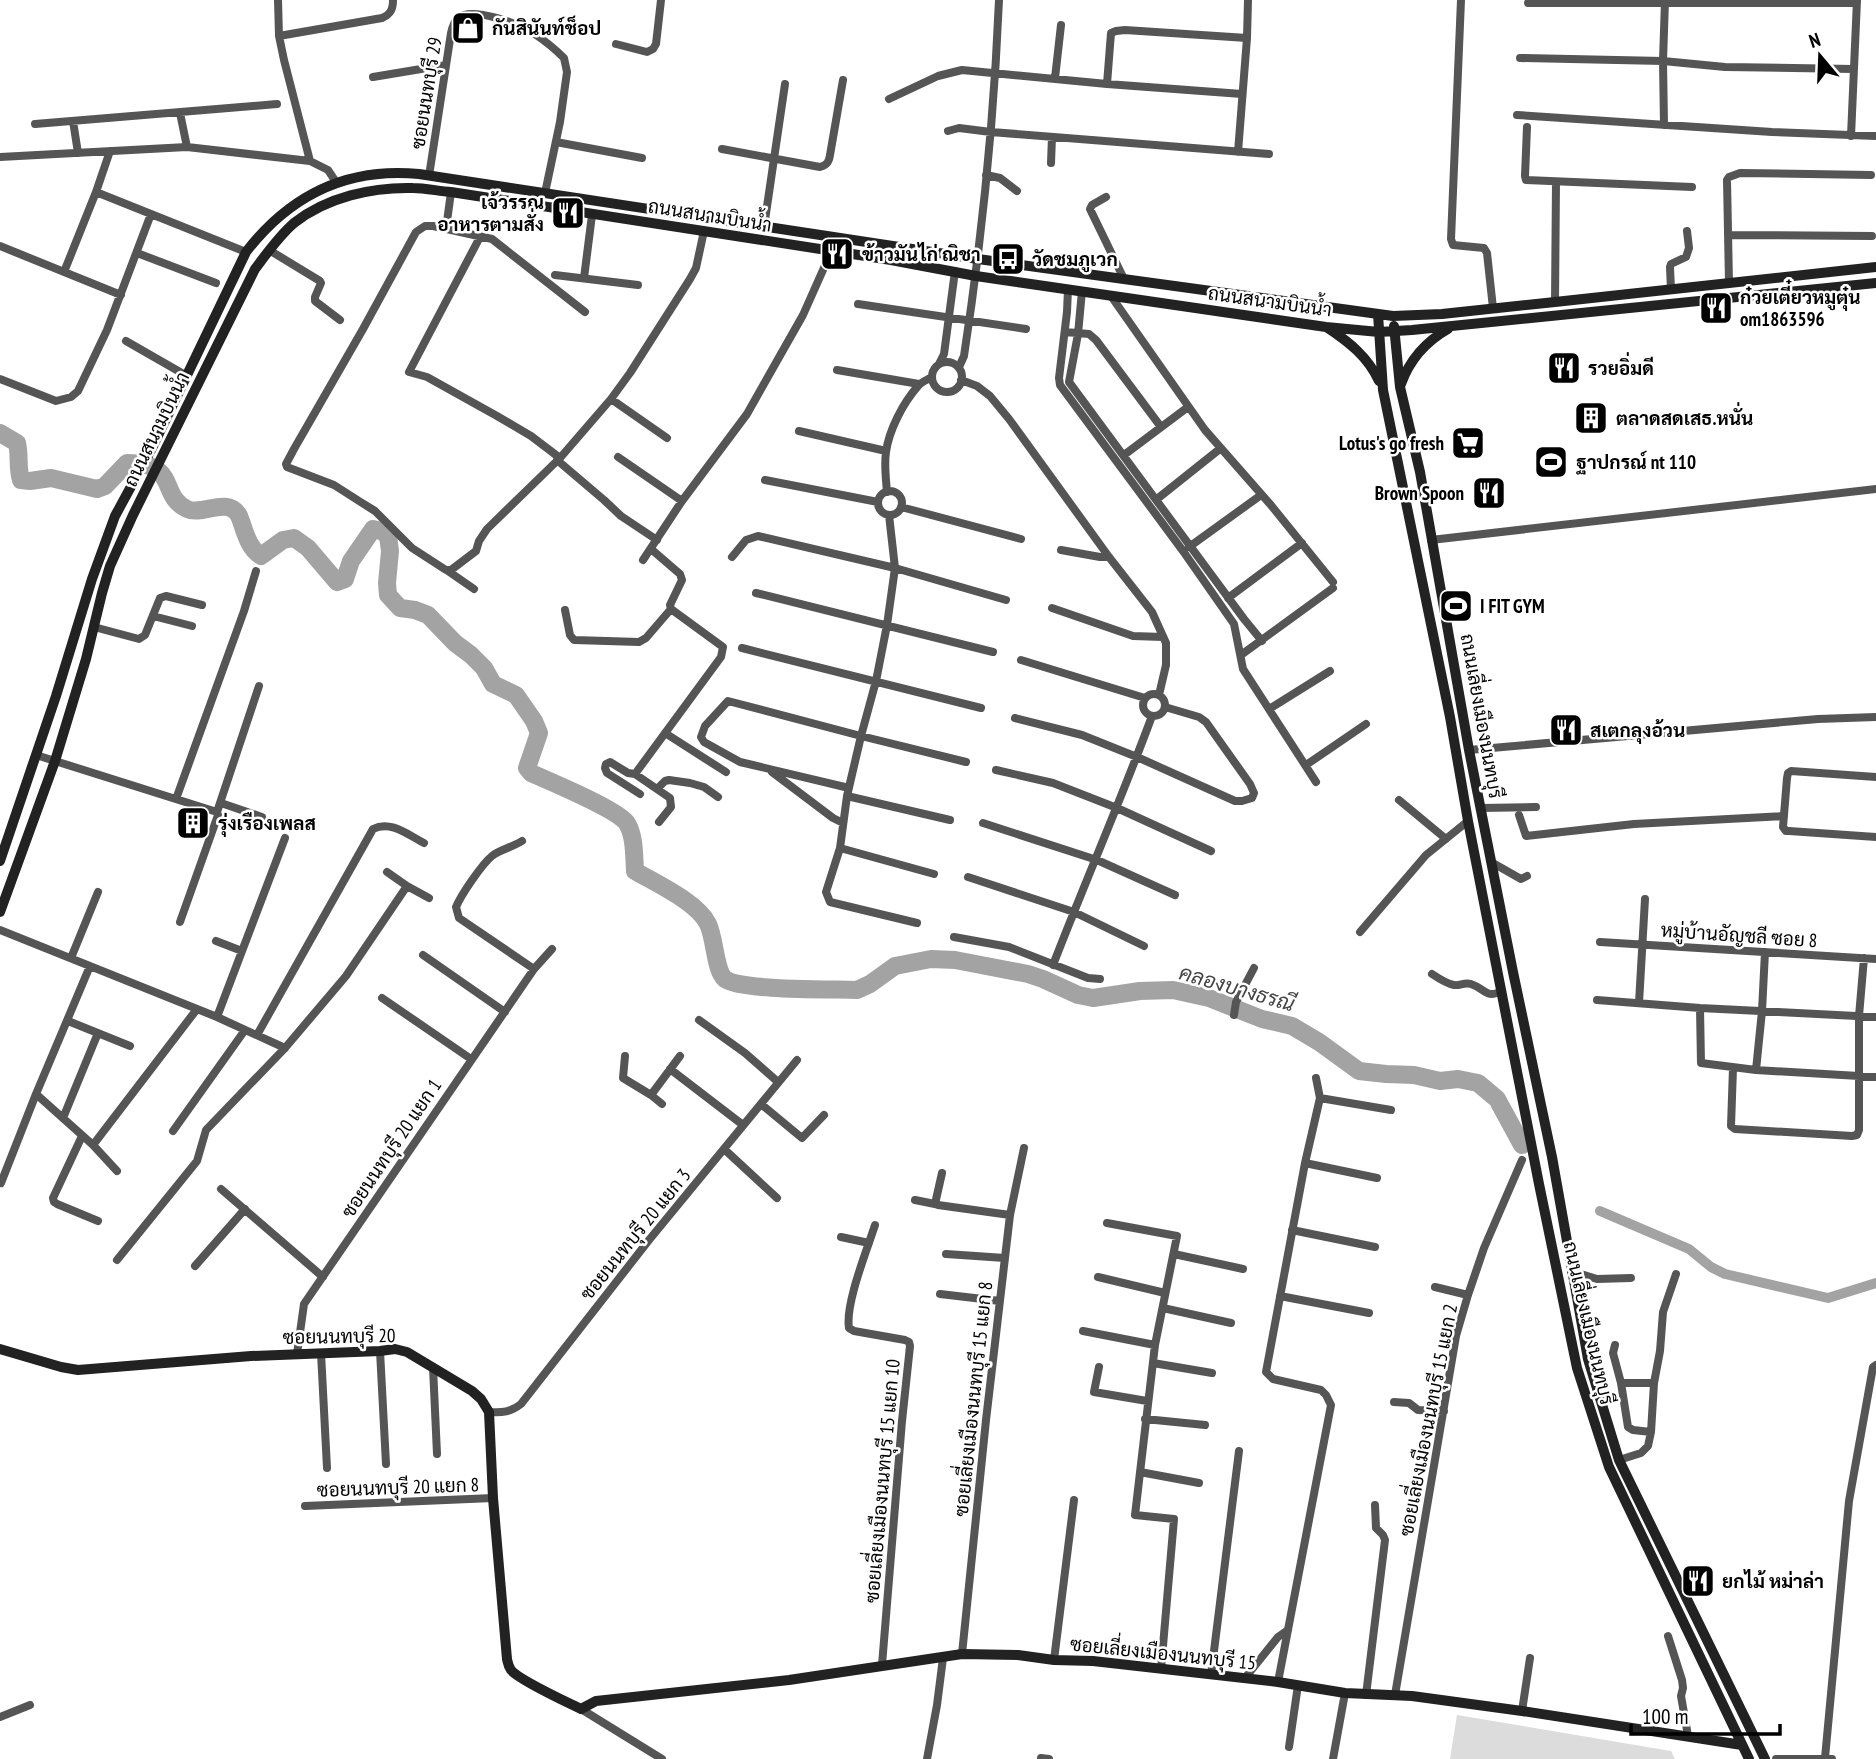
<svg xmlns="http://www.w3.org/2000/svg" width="1876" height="1759" viewBox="0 0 1876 1759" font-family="'PT Sans Narrow',Sarabun,sans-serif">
	<rect width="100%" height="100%" fill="#fff"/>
	<!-- green -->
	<path fill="#dcdcdc" d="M1457,1715l214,36 4,8h-225z"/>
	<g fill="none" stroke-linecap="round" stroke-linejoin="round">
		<!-- canal -->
		<path stroke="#a3a3a3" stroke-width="10" d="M1600,1211l89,38 22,18 14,7 103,24 48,-15"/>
		<!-- river -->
		<path stroke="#a3a3a3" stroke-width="18" d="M0,433l17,10c3,12 0,24 4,37l9,1 21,-3 46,11 8,-3 22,-23c53,0 31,32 60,46 15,7 39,-12 51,5 2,3 3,7 4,10 4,12 8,25 19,32l22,-16 11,-2 14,10 29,34 8,-3 6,-18 22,-32 9,2 6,5 2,15 -3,32 1,12 12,13 15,2 13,5 27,28 16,12 13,13 9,16 23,11 18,26 5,12 -12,35 4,5c20,9 83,35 95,49 9,12 8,35 9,49 22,13 62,31 73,53 7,14 7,47 17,55 16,12 107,10 132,11l13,-6 25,-18 36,-7 24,1 73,14 15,5 35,16 15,3 47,-7 33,-1 36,8 53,21 30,7 27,16 40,29 27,3 28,1 26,6 18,-2 20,4 19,16 25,46"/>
		<!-- street -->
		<path stroke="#555" stroke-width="8" d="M278,0l1,36 5,24 26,101
			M1461,0l-10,239 2,6 31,3 3,5 6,55
			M1528,3h327
			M279,36l103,-18c9,-4 11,-9 11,-18
			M616,44l31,8 6,-3 3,-5 5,-44
			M1520,58l143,3 62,6 128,2
			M373,77l72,-12
			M1055,78l6,-53
			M1107,84l4,-51 5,-2 9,-1 122,8
			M889,99l49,-23 24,-6 145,14 135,10
			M180,113l7,34
			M1517,115l255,17 104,4
			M73,121l5,32
			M35,124l242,-20
			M1664,125l-1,-64 2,-61
			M1527,127l-2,49 1,4 166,7
			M948,131l11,-3 32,4 278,22
			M1851,136l6,-136
			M556,142l86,16
			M722,149l98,18c7,-2 9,-5 10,-12l13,-75
			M1238,152l9,-114 1,-38
			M0,157l187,-10 123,14 18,9 8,12
			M1051,163l1,-26
			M986,175l14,3 17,13
			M429,176l22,-143c1,-5 3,-11 7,-15 14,-12 61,6 75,15 11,7 22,16 31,25l3,14 -7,50 -15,71
			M96,192l150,60
			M1106,197l-14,8 -2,4 34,70
			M764,227l21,-143
			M446,229l5,-37
			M1728,235l144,1
			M480,237l-71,135 18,5 70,39 34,20 29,22
			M0,246l121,49
			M269,250l51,31 1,2 -6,14v4l25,19
			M137,253l79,30
			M64,272l32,-80 14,-41
			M555,275l83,10
			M584,278l8,-63
			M1729,283l-2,-103 2,-3 11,-4 131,2
			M1068,289l-1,23 -8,66 1,7 123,166 51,73 9,45 73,113
			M1671,290l-1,-23 1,-3 15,-7 3,-9 -2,-17
			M1082,291l-4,43 -9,48 175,237 18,22
			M1111,296l94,134 65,74 63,78
			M1555,302l1,-120
			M858,304l168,25
			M585,312l-93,-73 -59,-13h-8l-9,6 -53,97 -69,120 -8,15 1,3 47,18 25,16 16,10 37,37 34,22h5l25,-19 3,-10 8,-12 73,-71 51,-59 19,-26 60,-94 6,-11 8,-37
			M1065,332l24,2 7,6 65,87
			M126,341l61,35
			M932 377a15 15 0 1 1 30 0a15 15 0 1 1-30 0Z
			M939,364l5,-10 11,-83
			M959,367l5,-11c18,-118 30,-237 35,-356
			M837,370l82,14
			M0,379l56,22 15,-4 7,-6 29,-61 44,-116
			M961,380l16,6 13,10 19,23 100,138 43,55 14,31v22l-7,30
			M611,399l56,39
			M799,431l87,20
			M1124,455l64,-48
			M618,457l64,44
			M557,460l47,40 17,16 36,24
			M765,480l113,22
			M878 503a12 12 0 1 1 24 0a12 12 0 1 1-24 0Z
			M887,492c-1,-13 -3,-27 -1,-40 3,-22 17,-49 32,-66 3,-4 9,-6 14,-9
			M1157,499l64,-51
			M901,507l120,32
			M889,515l6,53 -8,57 -11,56 -15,55 -14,60 -7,52 -14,44 4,10 87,21
			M1431,540l445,-51
			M1189,547l72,-52
			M1061,550l39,7h9
			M732,557l14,-17 12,-4 137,32 111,32
			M643,560l39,-59 65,-87 56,-99 28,-63
			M448,571l26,18
			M756,593l237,59
			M1228,598l74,-55
			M1052,608l81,28 30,1
			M565,610l5,25 4,5 65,2 7,-4 25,-29
			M153,616l39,10
			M94,627l45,12 6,-4 15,-37 6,-2 36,9
			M742,648l239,60
			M1241,655l92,-67
			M1021,660l124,38
			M1143 705a11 11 0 1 1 22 0a11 11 0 1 1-22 0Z
			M1269,709l61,-38
			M1015,718l67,17 55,22 98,44h7l10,-3 2,-5 -4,-9 -44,-62 -7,-5 -34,-10
			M665,733l61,39
			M1469,750l349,-31 58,-2
			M36,755l181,57
			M1306,765l60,-41
			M996,770l57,13 64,25 94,43
			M772,772l61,46 10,5
			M635,774l35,24 1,9 -12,15
			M1876,777l-85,-6 -3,2 -1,5 -4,49 3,4h3l87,6
			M849,788l-109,-26 -36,-20 -3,-5 4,-11 23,-25 133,35 105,26
			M657,789l8,-8 4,-1 21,3 14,4 14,10
			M640,794l-33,-21 -2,-5 1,-4 4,-2 18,11 7,1 86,-117 2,-10 -52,-38 -1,-4 12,-25 -2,-6 -29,-25
			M847,796l103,24
			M176,799l68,-188 12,-40
			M1399,800l47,39
			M221,803l41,14
			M1481,808l55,-1
			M1519,815l7,21 108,-12 150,-8
			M983,823l114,37 78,35
			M522,841c-9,6 -23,9 -30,15 -10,8 -31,39 -36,51l3,11 75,51
			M840,848l94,26
			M1491,862l30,17 6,-3
			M968,877l106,35 70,34
			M407,886l22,12
			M180,922l38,-107 -1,-3 42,-126
			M0,930l217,87 68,31
			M1360,932l66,-77 42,-34
			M954,937l55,10 79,31 12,1
			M216,941l26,10
			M1600,942l276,17
			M423,955l82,57
			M71,958l27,-66
			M1053,965c32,-83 68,-165 99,-249
			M1432,974c6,4 15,10 22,11 6,1 10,-3 17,-1 15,5 14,15 31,7
			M382,998l89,61
			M1597,1000l103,8 176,9
			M1639,1003l6,-104
			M1700,1008l1,55 55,7 120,7
			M1234,1015l2,-13 18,-34
			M217,1017l68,-179
			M699,1020l46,33 33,29
			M68,1021l62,25
			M257,1035l116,-206c18,-9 35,6 51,14
			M625,1056l-2,22 28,17
			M1733,1068l-2,58 4,3 117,7 5,-1 2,-5v-114l5,-58
			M670,1069l73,56
			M1756,1070l6,-59 3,-59
			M1316,1078l4,20
			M36,1094l57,51 24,26
			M662,1104l-11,-9 29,-39
			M761,1104l41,34 22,-23
			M63,1118l35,-85
			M173,1131l72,-101
			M82,1136l-29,62 1,4 3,2 41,17
			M93,1145l104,-136
			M724,1149l53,49
			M1305,1163l72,15
			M942,1173l-7,31 3,1 72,10
			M1,1183l35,-89 54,-128
			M221,1189l102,88
			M915,1200l20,4
			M1107,1223l70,13 -22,109 -20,170 39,4 -13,150
			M875,1225c-8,25 -30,79 -26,103l5,3 51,9 4,2 1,4 -8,75 -20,244
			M1292,1230l83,17
			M841,1237l28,6
			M946,1254l59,4
			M1174,1254l69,15
			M117,1260l80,-99 9,-31 79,-82 61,-72 61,-90 -20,-14
			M195,1266l50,-57
			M1571,1271l26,8 34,-1
			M1098,1277l67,16
			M1435,1287l33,8
			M940,1294l60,7
			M1280,1296l89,17
			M1163,1308l68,15
			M1083,1331l72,14
			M1615,1345l-2,8 8,30h33
			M380,1351l6,113
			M321,1353l6,115
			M297,1354l7,-50 230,-335 18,-20
			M1153,1363l59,10
			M433,1367l4,87
			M1099,1367l-5,25 53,9
			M1621,1383l7,44 5,3 18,2
			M1394,1402l15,1 9,7 26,1
			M489,1412c13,1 22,0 32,-8l128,-164 148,-180
			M1145,1419l60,6
			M1619,1460l22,-7 7,-7 3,-14 3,-49 6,-32 3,-39 13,-38
			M1140,1472l59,11
			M305,1506l188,-8
			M1668,1636l14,44 1,8 -2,8 7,40
			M962,1654l24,-234 24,-205 14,-67
			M1054,1660l20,-160
			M1211,1675l28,-224
			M1245,1678l33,-41 10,-7
			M1278,1682l53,-277 -5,-10 -5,-5 -48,-11 -7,-7 39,-209 15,-65 71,12
			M1366,1695l19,-155 -2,-5 -7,-7 -1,-23
			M1395,1695l61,-359 12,-41 16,-47 38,-88
			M581,1709l81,50
			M1522,1711l8,-53
			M0,1717l30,-12
			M1289,1747l9,-62
			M1041,1758l8,1
			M1825,1758l24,-257 24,-134 3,-2
			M927,1759l10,-54 6,-47
			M1333,1759l12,-66
			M1776,1759h56"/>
		<!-- secondary -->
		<path stroke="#222" stroke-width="10" d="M1378,314l5,76 67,327 18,104 71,363 38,184 32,99 140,292
			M1394,326l6,61 20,85 49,278 44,222 39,185 36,202 31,101 146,299
			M1328,328c21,14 40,29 51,53
			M1401,384c9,-25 24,-42 47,-55
			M0,861l56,-165 36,-117 23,-63 37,-68 94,-196c44,-57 101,-85 173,-78l559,85 415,57 49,-2 113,-12 321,-35
			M0,912l55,-151 31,-102 16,-66 8,-27 23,-51 122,-246c12,-16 24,-33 39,-46 33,-26 78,-36 119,-35 12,0 25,3 38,4l440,68 85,16 350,51 53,5 33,-2 464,-47
			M0,1349l61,18 17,3 173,-14 129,-5 15,-2 12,3 65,39 9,8 8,13 4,86 14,161c1,4 1,7 4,11 8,10 56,32 70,39l15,-8 193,-21 173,-26 56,1 36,5 39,1 185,21 67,11 67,3 110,15 220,34"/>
	</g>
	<!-- icons -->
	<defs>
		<symbol id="shop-square" viewBox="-11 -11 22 22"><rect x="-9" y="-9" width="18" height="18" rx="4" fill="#000" stroke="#fff"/><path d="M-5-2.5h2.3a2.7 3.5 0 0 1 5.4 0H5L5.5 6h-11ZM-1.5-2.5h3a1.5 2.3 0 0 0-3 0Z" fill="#fff"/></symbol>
		<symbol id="restaurant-square" viewBox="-11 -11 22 22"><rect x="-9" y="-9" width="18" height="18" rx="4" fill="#000" stroke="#fff"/><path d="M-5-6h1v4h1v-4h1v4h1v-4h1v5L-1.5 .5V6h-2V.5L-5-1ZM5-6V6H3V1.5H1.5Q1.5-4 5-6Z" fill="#fff"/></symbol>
		<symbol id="bus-square" viewBox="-11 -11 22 22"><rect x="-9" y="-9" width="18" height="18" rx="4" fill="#000" stroke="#fff"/><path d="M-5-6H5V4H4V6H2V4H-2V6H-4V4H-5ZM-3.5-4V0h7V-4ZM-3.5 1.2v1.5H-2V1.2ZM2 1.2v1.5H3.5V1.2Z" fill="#fff"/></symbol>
		<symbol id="building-square" viewBox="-11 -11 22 22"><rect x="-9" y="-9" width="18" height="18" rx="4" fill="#000" stroke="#fff"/><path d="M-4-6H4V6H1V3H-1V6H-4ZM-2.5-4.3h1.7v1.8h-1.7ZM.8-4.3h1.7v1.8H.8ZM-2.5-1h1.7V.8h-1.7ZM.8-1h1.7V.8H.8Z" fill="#fff"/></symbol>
		<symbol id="supermarket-square" viewBox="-11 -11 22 22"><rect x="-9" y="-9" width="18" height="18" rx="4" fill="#000" stroke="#fff"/><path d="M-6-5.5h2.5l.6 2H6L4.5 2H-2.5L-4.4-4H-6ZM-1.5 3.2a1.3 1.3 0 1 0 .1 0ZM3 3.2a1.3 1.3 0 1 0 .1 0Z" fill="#fff"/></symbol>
		<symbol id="stadium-square" viewBox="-11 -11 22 22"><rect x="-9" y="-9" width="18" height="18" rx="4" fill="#000" stroke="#fff"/><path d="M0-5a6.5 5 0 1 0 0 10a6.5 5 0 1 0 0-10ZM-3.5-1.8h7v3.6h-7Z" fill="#fff"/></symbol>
	</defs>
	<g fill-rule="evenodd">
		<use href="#shop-square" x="449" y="9" width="38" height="38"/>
		<use href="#restaurant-square" x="549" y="194" width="38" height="38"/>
		<use href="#restaurant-square" x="818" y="235" width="38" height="38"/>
		<use href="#bus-square" x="989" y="240" width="38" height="38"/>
		<use href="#restaurant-square" x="1697" y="289" width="38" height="38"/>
		<use href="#restaurant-square" x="1545" y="349" width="38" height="38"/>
		<use href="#building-square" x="1572" y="399" width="38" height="38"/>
		<use href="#supermarket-square" x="1449" y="424" width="38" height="38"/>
		<use href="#stadium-square" x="1532" y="443" width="38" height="38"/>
		<use href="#restaurant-square" x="1470" y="474" width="38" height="38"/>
		<use href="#stadium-square" x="1437" y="587" width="38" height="38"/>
		<use href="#restaurant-square" x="1547" y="711" width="38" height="38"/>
		<use href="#building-square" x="174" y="804" width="38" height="38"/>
		<use href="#restaurant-square" x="1679" y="1562" width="38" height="38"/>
	</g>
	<g text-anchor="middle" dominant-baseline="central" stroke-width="5" stroke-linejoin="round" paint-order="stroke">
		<!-- poi labels -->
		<g font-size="19" font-weight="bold" fill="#000" stroke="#fff" text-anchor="start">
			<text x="492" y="28">กันสินันท์ช็อป</text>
			<text x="544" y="202" text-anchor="end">เจ้วรรณ<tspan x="544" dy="22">อาหารตามสั่ง</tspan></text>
			<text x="862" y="254">ข้าวมันไก่ ณิชา</text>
			<text x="1032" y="259">วัดชมภูเวก</text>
			<text x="1740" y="297">ก๋วยเตี๋ยวหมูตุ๋น<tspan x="1740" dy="22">om1863596</tspan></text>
			<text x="1588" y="368">รวยอิ่มดี</text>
			<text x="1616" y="418">ตลาดสดเสธ.หนั่น</text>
			<text x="1444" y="443" text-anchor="end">Lotus's go fresh</text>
			<text x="1576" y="462">ฐาปกรณ์ nt 110</text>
			<text x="1464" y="493" text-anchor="end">Brown Spoon</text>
			<text x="1480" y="606">I FIT GYM</text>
			<text x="1590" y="730">สเตกลุงอ้วน</text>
			<text x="218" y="823">รุ่งเรืองเพลส</text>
			<text x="1722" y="1581">ยกไม้ หม่าล่า</text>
		</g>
		<!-- street labels -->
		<g font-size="19" fill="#000" stroke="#fff">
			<text transform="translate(426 93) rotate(-81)">ซอยนนทบุรี 29</text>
			<text transform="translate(710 215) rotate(9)">ถนนสนามบินน้ำ</text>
			<text transform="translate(1270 301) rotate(8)">ถนนสนามบินน้ำ</text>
			<text transform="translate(156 429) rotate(-64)">ถนนสนามบินน้ำ</text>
			<text transform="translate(1482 716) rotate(80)">ถนนเลี่ยงเมืองนนทบุรี</text>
			<text transform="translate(1739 935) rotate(4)">หมู่บ้านอัญชลี ซอย 8</text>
			<text transform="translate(391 1148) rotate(-56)">ซอยนนทบุรี 20 แยก 1</text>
			<text transform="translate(635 1234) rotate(-51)">ซอยนนทบุรี 20 แยก 3</text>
			<text transform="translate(1589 1323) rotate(77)">ถนนเลี่ยงเมืองนนทบุรี</text>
			<text transform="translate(339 1336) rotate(-1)">ซอยนนทบุรี 20</text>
			<text transform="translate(973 1399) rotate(-84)">ซอยเลี่ยงเมืองนนทบุรี 15 แยก 8</text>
			<text transform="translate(1428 1420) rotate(-79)">ซอยเลี่ยงเมืองนนทบุรี 15 แยก 2</text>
			<text transform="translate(882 1481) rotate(-85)">ซอยเลี่ยงเมืองนนทบุรี 15 แยก 10</text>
			<text transform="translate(398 1487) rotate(-2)">ซอยนนทบุรี 20 แยก 8</text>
			<text transform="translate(1163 1653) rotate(6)">ซอยเลี่ยงเมืองนนทบุรี 15</text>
		</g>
		<!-- water labels -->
		<g font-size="21" font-style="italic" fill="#444" stroke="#fff">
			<text transform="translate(1237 988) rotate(16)">คลองบางธรณี</text>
		</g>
	</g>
	<!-- north arrow -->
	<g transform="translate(1820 56) rotate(341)" stroke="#ffffff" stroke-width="5" paint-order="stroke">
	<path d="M0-5L12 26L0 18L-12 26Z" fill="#000000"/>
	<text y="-10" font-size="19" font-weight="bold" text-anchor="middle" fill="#000000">N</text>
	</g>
	<!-- scale -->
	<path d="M1631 1724v10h149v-10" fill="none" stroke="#000000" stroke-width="3.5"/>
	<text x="1642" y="1724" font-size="21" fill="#000000" stroke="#ffffff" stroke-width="5" paint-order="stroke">100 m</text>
</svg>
